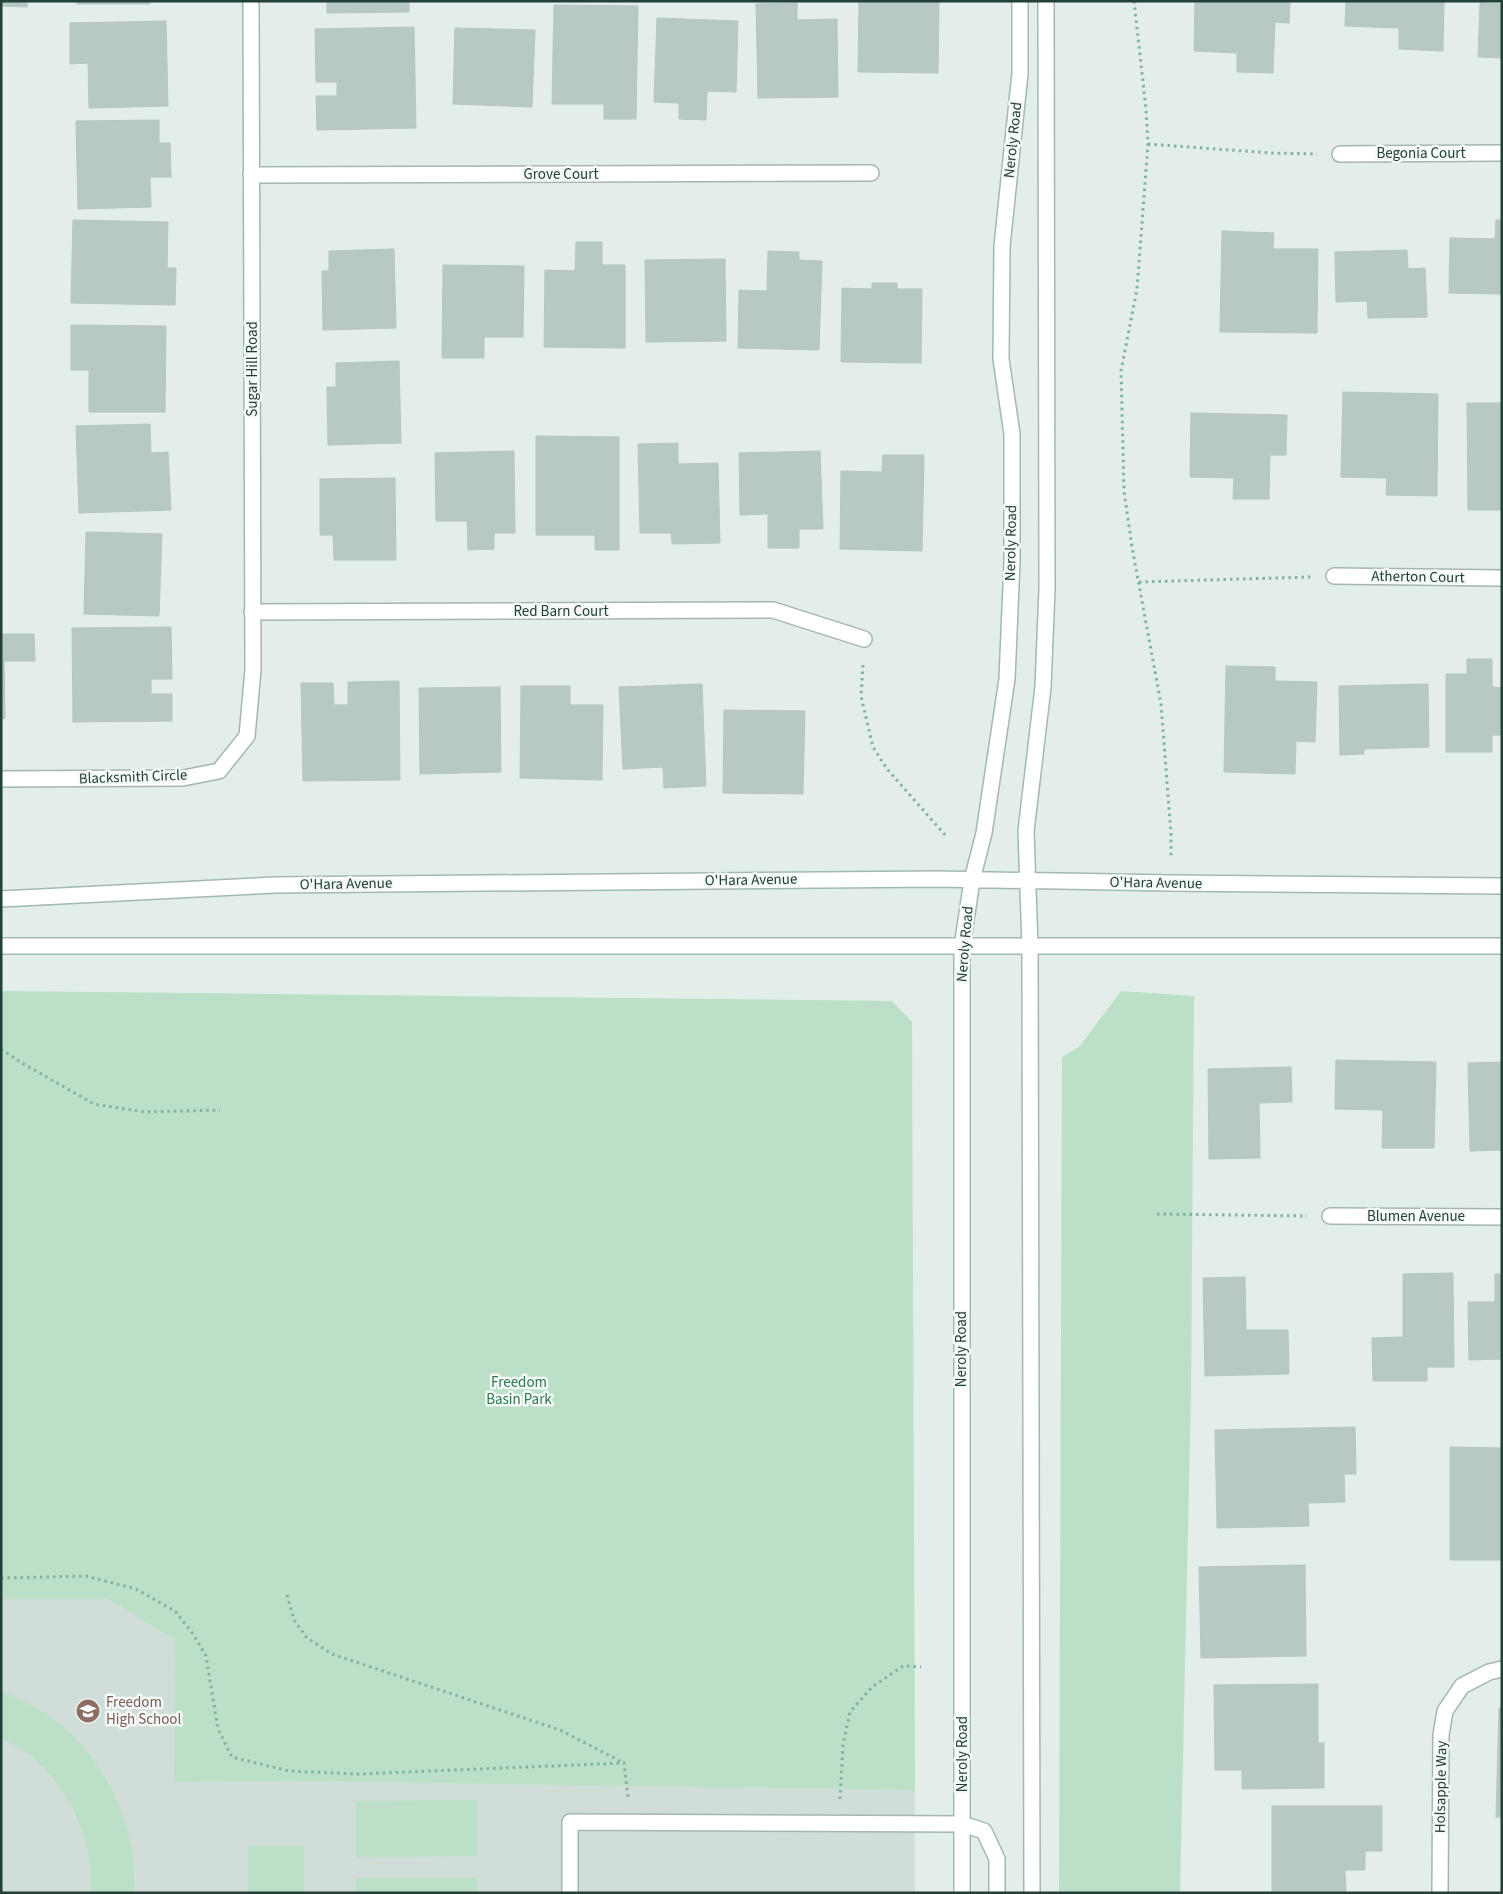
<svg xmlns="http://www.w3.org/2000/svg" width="1503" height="1894" viewBox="0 0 1503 1894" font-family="'Source Sans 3',sans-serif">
	<rect width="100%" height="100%" fill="#e3ede9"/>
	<!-- built -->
	<path fill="#d1ddd8" d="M1,1599h107l67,41 -1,142 116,-1 625,9v103h-914z"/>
	<!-- green -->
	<path fill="#bbdfc7" d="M1,991l891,10 20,21 3,768 -625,-9 -116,1 1,-142 -67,-41h-107z
		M1121,991l73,5 -3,395 -11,502h-121l3,-836 17,-10z
		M1,1691c17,7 33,15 48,25 55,38 89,110 85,177h-43c4,-62 -32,-129 -90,-155z
		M477,1800v56l-121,1v-56z
		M248,1846h56v47h-56z
		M356,1878h121v15h-121z"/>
	<!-- building -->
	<path fill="#b8c8c3" stroke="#b5c7c1" d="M1,1h26v6l-26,-1z
		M77,1h73v3h-73z
		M327,1h82v11l-82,1z
		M859,1h80l-1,72 -80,-1z
		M1195,1h95l-1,22 -14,-1 -2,51 -36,-1v-19l-43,-2z
		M1346,1h98l-1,50 -44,-2v-21l-54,-2z
		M797,3v17l40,-1 1,78 -80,1 -2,-94z
		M1480,3l22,1v54l-24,-1z
		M554,5l84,1 -2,113h-32v-15h-52z
		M657,18l81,3 -2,71 -29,-1 -1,29 -27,-1v-16l-25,-1z
		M166,21l2,85 -79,2 -1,-45 -18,1v-41z
		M414,27l2,101 -99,2 -1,-34h21v-14h-21l-1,-53z
		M455,28l80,2 -3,77 -79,-3z
		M159,120v23h11l1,34h-21l1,30 -73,2 -2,-88z
		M73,220l95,2 -1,46h9l-1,37 -104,-2z
		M1496,220h6v74l-53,-1 1,-55 45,1z
		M1222,231l52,2 -1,16h45l-1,84 -97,-1z
		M576,242h26v23h23v83l-81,-1 1,-77 30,1z
		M394,249l2,79 -73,2 -1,-59h7v-20z
		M1407,250l1,19 17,-1 2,49 -59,1 -1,-17 -31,1 -1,-50z
		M768,251l31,1v8l23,1 -3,89 -81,-2 1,-58 28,1z
		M725,259l1,82 -80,1 -1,-82z
		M443,265l81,1 -1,71h-39v21h-42z
		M872,283h25v6h25l-1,74 -80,-1 1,-74 30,1z
		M71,325l95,1 -1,86h-76v-42h-18z
		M399,361l2,82 -73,2 -1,-58h9v-24z
		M1343,392l95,2 -1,102 -51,-1 1,-17 -46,-1z
		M1467,403h35v107h-34z
		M1191,413l96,2 -1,40h-16l-1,44h-36l1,-21 -44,-1z
		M150,424l1,29 17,-1 3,58 -92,3 -3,-87z
		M536,436l83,1v113h-24v-15h-59z
		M678,443v21l40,-1 2,80 -48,1 -1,-11h-31l-2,-89z
		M514,451l1,82h-21v16l-26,1 -1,-29h-31l-1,-68z
		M820,451l3,78h-24v19h-31v-34l-28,1 -1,-62z
		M883,455h41l-2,96 -82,-2 1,-78 41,1z
		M395,478l1,82h-62l-1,-25h-13v-56z
		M86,532l76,2 -3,82 -75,-2z
		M171,627l1,52h-21v15h21v27l-99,1 -1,-94z
		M1,634h33l1,27h-31l1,57 -4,1z
		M1467,659h25v28l10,1v47h-10v17h-46v-78h21z
		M1226,666l49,1v14l42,1 -2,60 -19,-1 -1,33 -71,-2z
		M399,681l1,99 -97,1 -2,-98h32l1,22h14v-23z
		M702,684l4,102 -42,2 -1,-21 -40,2 -4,-82z
		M1428,684l1,63 -65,2v5l-24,1 -1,-69z
		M521,686h49v19h33l-1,75 -82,-2z
		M500,687l1,85 -81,2 -1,-86z
		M724,710l81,1 -2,83 -80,-1z
		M1336,1060l100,2 -2,86h-52l1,-38 -48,-1z
		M1502,1062v88l-32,1 -2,-88z
		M1291,1067l1,35 -33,1 1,55 -51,1 -1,-90z
		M1453,1273l1,94h-27v14h-54l-1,-43 31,-1v-63z
		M1495,1274h7v85l-33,1 -1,-58h27z
		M1245,1277l1,53h42l1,44 -84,2 -2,-98z
		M1355,1427l1,47h-12l1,28 -37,1 1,23 -92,2 -2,-98z
		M1450,1447l52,1v112h-52z
		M1305,1565l1,91 -105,2 -2,-91z
		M1318,1684v59h6v45l-82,1v-19h-27l-1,-85z
		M1499,1708h3v109h-6z
		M1272,1806h110v45h-17v19h-20l1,23h-74z"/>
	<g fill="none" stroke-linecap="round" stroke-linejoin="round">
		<defs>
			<path id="lane" d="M570,1893v-71l392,2"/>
			<path id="street" d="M1340,154l162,-1
				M251,175l620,-2
				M1334,576l168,2
				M252,612l521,-2 91,29
				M1,779l182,-1 36,-7 28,-35 6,-66 -2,-669
				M1330,1216l172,1
				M1440,1893l1,-158 4,-24 17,-25 27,-14 13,-3"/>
			<path id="secondary" d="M1,899l274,-14 662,-6 233,4 332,3
				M1,946h1501
				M962,1824l22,7 13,28v34
				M962,1893v-946l10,-67 12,-47 23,-154 5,-117v-128l-11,-75 1,-113 18,-173v-72
				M1032,1893l-2,-946 -4,-116 17,-144 4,-98 -1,-588"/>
		</defs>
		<!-- lane casing -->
		<use href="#lane" stroke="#a5b5b1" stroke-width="18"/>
		<!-- street casing -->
		<use href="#street" stroke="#a5b5b1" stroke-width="18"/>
		<!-- secondary casing -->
		<use href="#secondary" stroke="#a1b9b2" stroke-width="18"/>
		<!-- path -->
		<path stroke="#82b2a6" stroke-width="3" stroke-dasharray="2.5 4" stroke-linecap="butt" d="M1134,1l12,108 2,35 -11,145 -16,82 3,120 8,56 29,157 10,130v24
			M1148,144l123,9 46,1
			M1139,582l172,-5
			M863,665l-2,31 12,51 14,22 59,67
			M1,1049l21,14 72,41 51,8 75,-2
			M1157,1214l150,2
			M1,1578l85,-2 50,13 39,22 18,23 13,22 12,73 14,28 57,14 69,3 266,-11 4,34
			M287,1595l7,25 13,18 25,16 228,76 64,33
			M840,1799l3,-54 7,-33 22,-25 31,-21 18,1"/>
		<!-- lane -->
		<use href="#lane" stroke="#fff" stroke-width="15"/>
		<!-- street -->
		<use href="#street" stroke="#fff" stroke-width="15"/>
		<!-- secondary -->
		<use href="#secondary" stroke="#fff" stroke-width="15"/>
	</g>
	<!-- icons -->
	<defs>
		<symbol id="school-disc" viewBox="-11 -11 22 22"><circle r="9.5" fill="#8d6e63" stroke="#f4f9f7"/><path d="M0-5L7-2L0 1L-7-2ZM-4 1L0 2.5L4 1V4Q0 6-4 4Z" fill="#fff"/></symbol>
	</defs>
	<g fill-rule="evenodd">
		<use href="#school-disc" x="74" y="1697" width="28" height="28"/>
	</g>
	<g text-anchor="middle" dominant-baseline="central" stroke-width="5" stroke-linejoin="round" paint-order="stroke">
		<!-- street labels -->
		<g font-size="15" fill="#223f39" stroke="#f4f9f7">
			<text transform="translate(1013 140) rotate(-84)">Neroly Road</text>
			<text x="1421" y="153">Begonia Court</text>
			<text x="561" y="174">Grove Court</text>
			<text transform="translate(252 369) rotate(-90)">Sugar Hill Road</text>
			<text transform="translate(1011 543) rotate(-89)">Neroly Road</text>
			<text transform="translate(1418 577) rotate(1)">Atherton Court</text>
			<text x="561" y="611">Red Barn Court</text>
			<text transform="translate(133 777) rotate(-2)">Blacksmith Circle</text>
			<text transform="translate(751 880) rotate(-1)">O'Hara Avenue</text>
			<text transform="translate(1156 883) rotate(1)">O'Hara Avenue</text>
			<text transform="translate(346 884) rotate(-1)">O'Hara Avenue</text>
			<text transform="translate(965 944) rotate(-85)">Neroly Road</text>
			<text x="1416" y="1216">Blumen Avenue</text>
			<text transform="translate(961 1349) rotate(-90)">Neroly Road</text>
			<text transform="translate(962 1754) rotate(-90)">Neroly Road</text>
			<text transform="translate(1441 1787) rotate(-89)">Holsapple Way</text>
		</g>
		<!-- park labels -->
		<g font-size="15" fill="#2b774e" stroke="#f4f9f7">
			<text x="519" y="1382">Freedom<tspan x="519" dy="17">Basin Park</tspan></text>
		</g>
		<!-- education labels -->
		<g font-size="15" fill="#785e54" stroke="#f4f9f7" text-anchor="start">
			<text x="106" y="1702">Freedom<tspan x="106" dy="17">High School</tspan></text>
		</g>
	</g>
	<!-- border -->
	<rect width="1503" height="1894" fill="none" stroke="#223f39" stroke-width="5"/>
</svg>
